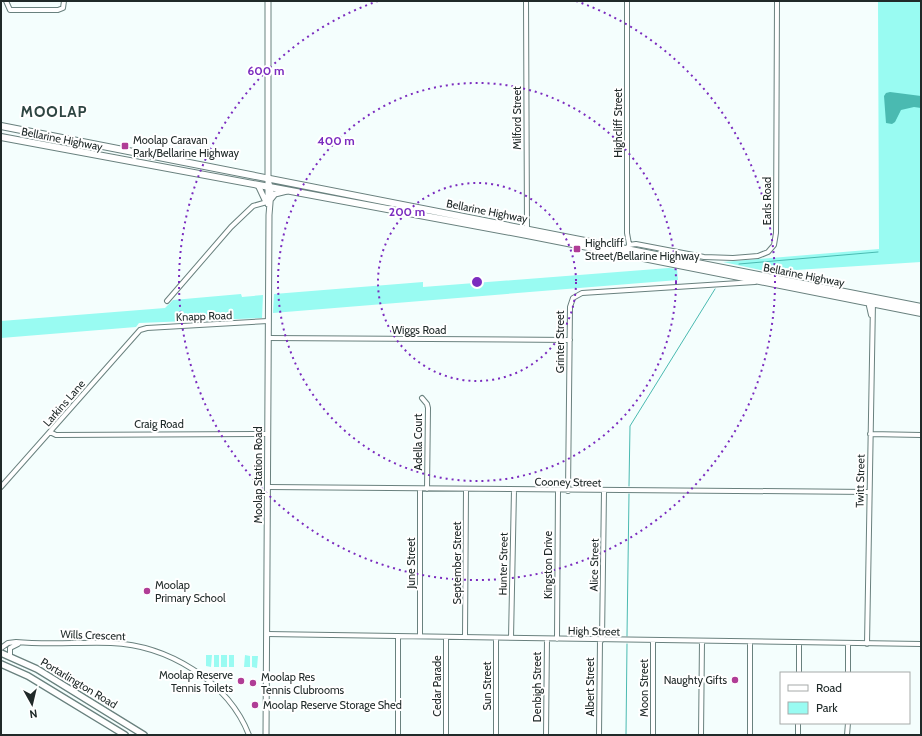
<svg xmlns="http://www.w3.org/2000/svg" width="922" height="736" viewBox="0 0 922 736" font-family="Cabin,sans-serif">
	<rect width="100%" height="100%" fill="#f4fefd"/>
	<!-- green -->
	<path fill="#99fbf2" d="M878,1h43v261l-141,9v3l-57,-12 156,-13z
		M669,268l8,1 1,11 -405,33 1,-19 149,-12v5z
		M241,294l1,3 21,-2 -1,23 -123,5 -3,4 -135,11v-17l164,-13 8,-8z
		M206,655h6l-1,12 -5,-1z
		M214,655h5v12h-5z
		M221,655h6v12h-6z
		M229,655h5v12h-5z
		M245,655l5,1v11h-6z
		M252,656h6l-1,12 -5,-1z"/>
	<!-- water -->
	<path fill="#4abab1" d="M890,92l31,4v12l-7,-1 -13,3 -6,12 -3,2 -6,-1 -2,-27 2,-3z"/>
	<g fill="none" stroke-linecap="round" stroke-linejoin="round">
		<!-- stream -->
		<path stroke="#4abab1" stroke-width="1" d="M739,264l139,-12
			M629,486l1,-60 85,-137
			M627,636l2,-142
			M626,735l1,-91"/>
		<defs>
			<path id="minor" d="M6,1l4,9h48l5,-2 1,-7
				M526,1l1,229
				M627,1v232l2,11
				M626,250l3,-5 7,-1 68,13 29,1 25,-2 10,-4 6,-7 2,-12 1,-232
				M870,300l-1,6 2,9
				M167,301l64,-74 22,-21 14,-4
				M268,338l302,2
				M422,398l5,6 1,4 -1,81
				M50,432l6,3 212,-1
				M870,434l51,1
				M1,487l139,-157 7,-2 121,-7
				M268,487l601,5
				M568,491l2,-184 3,-9 9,-5 173,-11
				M267,634l654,10
				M420,636v-147
				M465,637l1,-147
				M511,638l3,-148
				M557,639l1,-149
				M602,640l2,-149
				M867,644l6,-342
				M1,648l7,-5 8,-1c31,3 63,0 95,1 56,2 117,38 138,92
				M10,657v-9l8,-4
				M799,673v-30
				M848,673v-30
				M398,735v-99
				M446,735v-98
				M496,735v-97
				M546,735l1,-96
				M599,735l1,-95
				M653,735v-94
				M701,735l1,-94
				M750,735v-93
				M798,735v-12
				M847,735l1,-12"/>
			<path id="tertiary" d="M258,185l7,15
				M271,199l4,-5 12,-3
				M268,204v-203
				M266,735l3,-520 2,-24 -3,-12"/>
			<path id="secondary" d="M1,653l36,16 107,66
				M1,664l27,12 97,59"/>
			<path id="trunk" d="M1,126l920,181
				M1,137l526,98 394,78"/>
		</defs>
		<!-- minor casing -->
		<use href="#minor" stroke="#69817e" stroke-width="6"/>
		<!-- tertiary casing -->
		<use href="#tertiary" stroke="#69817e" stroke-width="7"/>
		<!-- secondary casing -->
		<use href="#secondary" stroke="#69817e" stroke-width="8"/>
		<!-- trunk casing -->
		<use href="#trunk" stroke="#69817e" stroke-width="8"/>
		<!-- minor -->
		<use href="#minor" stroke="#fff" stroke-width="4"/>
		<!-- tertiary -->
		<use href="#tertiary" stroke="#fff" stroke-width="5"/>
		<!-- secondary -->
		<use href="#secondary" stroke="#fff" stroke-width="5.5"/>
		<!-- trunk -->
		<use href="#trunk" stroke="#fff" stroke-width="6"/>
	</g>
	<!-- distance rings -->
	<g fill="none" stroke="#7b2cbf" stroke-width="2" stroke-dasharray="2 4">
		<circle cx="477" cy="282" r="99"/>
		<circle cx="477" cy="282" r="199"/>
		<path d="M576 1A298 298 0 1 1 378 1"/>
	</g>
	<!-- markers -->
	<g fill="#b03d96" stroke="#fff" stroke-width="1.5">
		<rect x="121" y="142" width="8" height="8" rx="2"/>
		<rect x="573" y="245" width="8" height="8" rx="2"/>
		<circle cx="147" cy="591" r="4"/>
		<circle cx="735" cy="680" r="4"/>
		<circle cx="241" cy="681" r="4"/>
		<circle cx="253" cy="683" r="4"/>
		<circle cx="255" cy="705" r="4"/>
	</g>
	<g text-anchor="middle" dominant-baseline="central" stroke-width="4" stroke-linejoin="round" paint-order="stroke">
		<!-- street labels -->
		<g font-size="11" fill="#202a29" stroke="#fff">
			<text transform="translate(517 118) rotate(-90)">Milford Street</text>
			<text transform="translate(618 123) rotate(-90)">Highcliff Street</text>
			<text transform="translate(62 139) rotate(11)">Bellarine Highway</text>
			<text transform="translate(767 201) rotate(-90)">Earls Road</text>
			<text transform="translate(487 211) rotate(11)">Bellarine Highway</text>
			<text transform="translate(804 275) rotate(11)">Bellarine Highway</text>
			<text transform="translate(204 316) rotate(-2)">Knapp Road</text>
			<text x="419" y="330">Wiggs Road</text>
			<text transform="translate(560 342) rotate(-90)">Grinter Street</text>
			<text transform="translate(64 403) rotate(-49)">Larkins Lane</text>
			<text x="159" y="424">Craig Road</text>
			<text transform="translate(418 442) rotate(-90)">Adella Court</text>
			<text transform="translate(258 475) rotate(-90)">Moolap Station Road</text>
			<text transform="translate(860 481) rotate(-89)">Twitt Street</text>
			<text transform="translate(568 482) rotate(1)">Cooney Street</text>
			<text transform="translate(411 563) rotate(-90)">June Street</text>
			<text transform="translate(457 563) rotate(-90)">September Street</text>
			<text transform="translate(503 564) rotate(-89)">Hunter Street</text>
			<text transform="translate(548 565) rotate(-90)">Kingston Drive</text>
			<text transform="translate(594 565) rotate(-89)">Alice Street</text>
			<text transform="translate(594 631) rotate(1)">High Street</text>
			<text transform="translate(93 635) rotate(2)">Wills Crescent</text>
			<text transform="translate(79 683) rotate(31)">Portarlington Road</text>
			<text transform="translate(437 686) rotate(-90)">Cedar Parade</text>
			<text transform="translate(487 686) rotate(-90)">Sun Street</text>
			<text transform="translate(537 687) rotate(-90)">Denbigh Street</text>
			<text transform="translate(590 687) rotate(-90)">Albert Street</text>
			<text transform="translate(644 688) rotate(-90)">Moon Street</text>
		</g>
		<!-- poi labels -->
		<g font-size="11" fill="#202a29" stroke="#fff" text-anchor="start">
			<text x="133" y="140">Moolap Caravan<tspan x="133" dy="13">Park/Bellarine Highway</tspan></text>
			<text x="585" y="243">Highcliff<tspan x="585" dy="13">Street/Bellarine Highway</tspan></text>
			<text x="155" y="585">Moolap<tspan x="155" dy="13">Primary School</tspan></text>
			<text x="233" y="675" text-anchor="end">Moolap Reserve<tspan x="233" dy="13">Tennis Toilets</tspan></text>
			<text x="261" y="677">Moolap Res<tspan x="261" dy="13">Tennis Clubrooms</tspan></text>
			<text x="727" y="680" text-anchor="end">Naughty Gifts</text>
			<text x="263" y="705">Moolap Reserve Storage Shed</text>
		</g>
		<!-- district labels -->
		<g font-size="15" font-weight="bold" letter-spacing="1" fill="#2e4542" stroke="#fff">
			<text x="54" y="112">MOOLAP</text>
		</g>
	</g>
	<circle cx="477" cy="282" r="6" fill="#7b2cbf" stroke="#fff" stroke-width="2"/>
	<g font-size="12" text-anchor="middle" font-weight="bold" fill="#7b2cbf" stroke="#fff" stroke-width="4" stroke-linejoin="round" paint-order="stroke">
		<text x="266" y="75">600 m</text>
		<text x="336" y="145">400 m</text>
		<text x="407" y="216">200 m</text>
	</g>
	<!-- border -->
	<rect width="922" height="736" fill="none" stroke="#202a29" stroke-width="4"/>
	<!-- legend -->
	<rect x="780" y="672" width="130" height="52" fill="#ffffff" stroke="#a6aaa9"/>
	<rect x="788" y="685" width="20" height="6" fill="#ffffff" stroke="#a6aaa9"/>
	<text x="816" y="692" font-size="12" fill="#202a29">Road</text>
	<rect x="788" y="702" width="20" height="12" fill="#99fbf2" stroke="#a6aaa9"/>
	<text x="816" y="712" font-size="12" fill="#202a29">Park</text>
	<!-- north arrow -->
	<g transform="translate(32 704) rotate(172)" stroke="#ffffff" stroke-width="3" paint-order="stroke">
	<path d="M0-3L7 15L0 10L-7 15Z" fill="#202a29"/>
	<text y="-6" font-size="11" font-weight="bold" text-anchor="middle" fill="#202a29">N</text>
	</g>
</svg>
